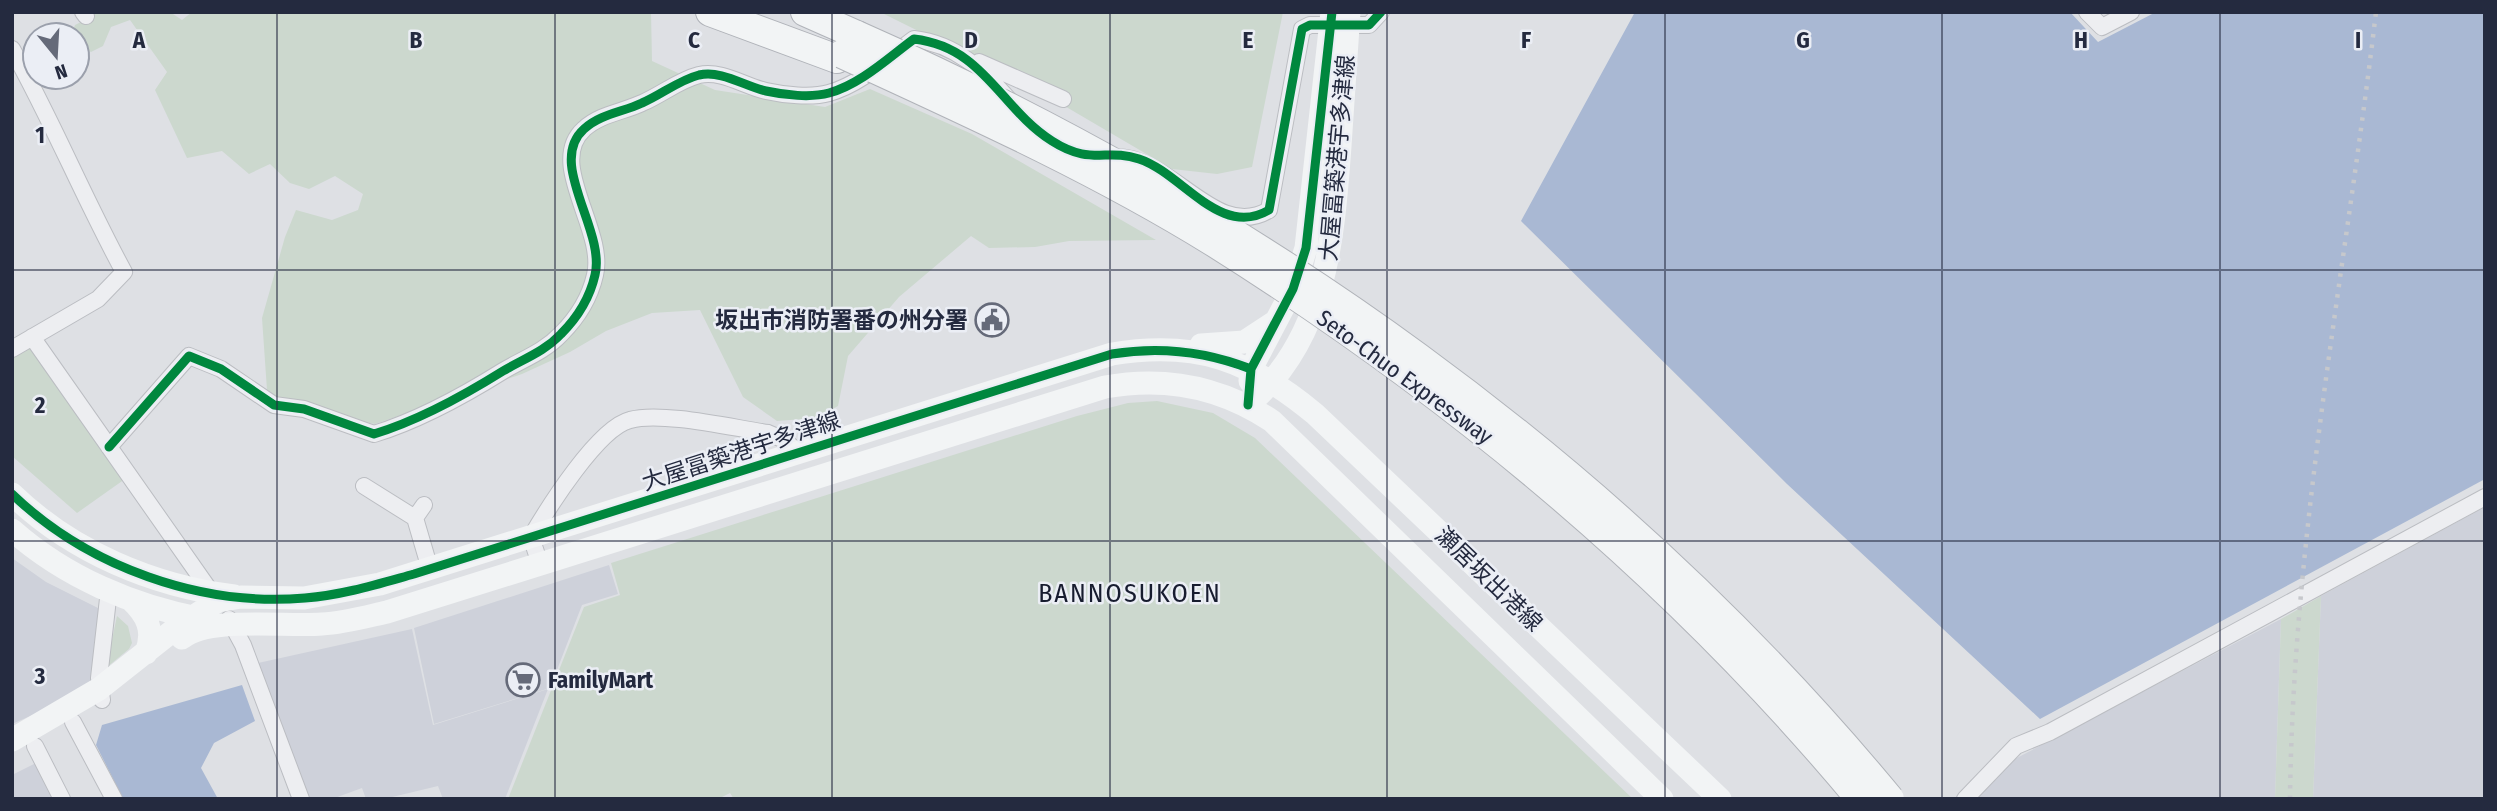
<svg xmlns="http://www.w3.org/2000/svg" width="2497" height="811" viewBox="0 0 2497 811" font-family="'Fira Sans Condensed','Noto Sans JP',sans-serif">
	<rect width="100%" height="100%" fill="#dee0e4"/>
	<!-- built -->
	<path fill="#ced1da" d="M2485,507v292h-172l8,-203z
		M12,558l34,24 54,27 -6,70 -43,28 -39,17z
		M609,565l9,29 -36,11 -32,83 -116,36 -20,-96z
		M2281,619l-6,180h-300l36,-38z
		M412,629l21,96 115,-36 -43,110h-62l-5,-13 -54,13h-18l-4,-11 -30,11h-23l-51,-136z
		M36,763l19,36h-43v-24z"/>
	<!-- green -->
	<path fill="#ccd8ce" d="M91,12h79l12,8 10,-8h459l1,49 63,29 110,17 45,-18 102,45 184,106 -87,1 -34,6 -46,1 -18,-12 -72,61 -51,59 -10,50 -22,12 -39,3 -34,-24 -43,-87 -48,3 -46,18 -36,21 -48,22 -147,50 -90,-17 -18,-17 -5,-72 23,-81 11,-27 36,10 26,-10 5,-16 -28,-18 -26,13 -19,-6 -20,-19 -21,10 -27,-23 -35,7 -32,-68 12,-18 -37,-52 -19,7 -8,19 -12,6 -14,-10v-7l-5,-2 3,-8 16,-8z
		M880,12h403l-31,155 -35,7 -45,-5 -133,-78z
		M30,347l95,132 -48,34 -65,-57v-100z
		M1157,401l56,12 42,25 378,361h-899l-4,-6 -12,6h-210l76,-192 36,-12 -9,-32 466,-147 51,-13z
		M2321,596l-8,203h-38l6,-180z
		M117,616l11,10 4,17 -3,6 -23,19z"/>
	<!-- water -->
	<path fill="#a9b8d3" d="M1635,12h435l28,30 58,-30h329v467l-445,240 -253,-235 -266,-263z
		M242,685l13,36 -41,22 -13,25 17,31h-95l-27,-54 6,-20z"/>
	<g fill="none" stroke-linecap="round" stroke-linejoin="round">
		<defs>
			<path id="street" d="M83,12l3,4
				M2087,12l15,15 29,-15
				M12,49c41,73 72,150 112,223l-26,27 -86,50
				M979,62l84,37
				M1114,157c58,-2 101,85 155,53l33,-181 8,-4h59l12,-13
				M32,337l181,258
				M109,447l80,-91 32,13 53,36 30,4 70,25c46,-14 89,-38 129,-63 20,-12 41,-19 58,-37 16,-16 29,-37 34,-59 11,-45 -49,-112 -11,-146 16,-15 39,-17 58,-26 19,-8 37,-23 57,-28 23,-5 45,11 67,16 18,4 45,7 63,2 32,-9 59,-35 85,-54 42,5 69,31 96,62
				M364,486l51,32
				M424,505l-9,13 15,51
				M540,564l-9,-27c17,-29 67,-109 99,-117 31,-9 103,8 138,13l14,6 18,14
				M229,619l14,26 58,154
				M102,700l-3,-22 10,-88
				M73,722l41,77
				M35,746l27,53
				M1965,799l51,-53 34,-14 435,-235"/>
			<path id="highway" d="M710,12l127,47
				M805,12l52,23"/>
		</defs>
		<!-- street casing -->
		<use href="#street" stroke="#bbbdc2" stroke-width="18"/>
		<!-- highway casing -->
		<use href="#highway" stroke="#b0b3b9" stroke-width="30"/>
		<!-- street -->
		<use href="#street" stroke="#edeef1" stroke-width="16"/>
		<!-- secondary -->
		<path stroke="#f2f4f5" stroke-width="23" d="M1201,345l43,-3 29,-19
			M1250,381l1,-12 42,-80 13,-41 26,-236
			M1248,405c78,-66 85,-164 92,-259 3,-45 6,-89 9,-134
			M12,494c60,58 141,92 222,102
			M12,530c53,47 121,76 190,89
			M130,599c17,16 25,31 16,54
			M182,638c26,-22 103,-11 140,-14 22,-1 43,-7 65,-12l718,-225c61,-11 116,0 167,34l390,378
			M12,740l87,-51 81,-64 38,-24 23,-4 63,1 76,-14 732,-230c85,-14 138,6 203,60l405,385"/>
		<!-- highway -->
		<use href="#highway" stroke="#f2f4f5" stroke-width="28"/>
		<!-- rail -->
		<path stroke="#c6c8cc" stroke-width="4.5" stroke-dasharray="3.5 7" stroke-linecap="butt" d="M2290,799c3,-264 55,-525 86,-787"/>
		<defs>
			<path id="highway-bridge" d="M857,35c396,175 756,429 1033,764
				M842,54c126,58 253,115 371,188 242,152 464,337 647,557"/>
		</defs>
		<!-- highway-bridge casing -->
		<use href="#highway-bridge" stroke="#b0b3b9" stroke-width="30" stroke-linecap="butt"/>
		<!-- highway-bridge -->
		<use href="#highway-bridge" stroke="#f2f4f5" stroke-width="28"/>
		<defs>
			<path id="cycleway" d="M1248,405l3,-36 42,-80 13,-41 26,-236
				M109,447l80,-91 32,13 53,36 30,4 70,25c46,-14 89,-38 129,-63 20,-12 41,-19 58,-37 16,-16 29,-37 34,-59 11,-45 -49,-112 -11,-146 16,-15 39,-17 58,-26 19,-8 37,-23 57,-28 23,-5 45,11 67,16 18,4 45,7 63,2 32,-9 59,-35 85,-54 70,8 86,69 138,102 39,25 54,7 87,18 43,14 81,80 130,51l33,-181 8,-4h59l12,-13
				M12,494c76,73 189,113 293,104 38,-3 73,-14 109,-24l698,-220c48,-8 93,-3 139,15"/>
		</defs>
		<!-- cycleway casing -->
		<use href="#cycleway" stroke="#ebeef5" stroke-width="13"/>
		<!-- cycleway -->
		<use href="#cycleway" stroke="#00873e" stroke-width="9"/>
	</g>
	<!-- grid -->
	<path fill="none" stroke="#242a3f" stroke-width="2" stroke-opacity="0.55" d="M277,12v787M555,12v787M832,12v787M1110,12v787M1387,12v787M1665,12v787M1942,12v787M2220,12v787M12,270h2473M12,541h2473"/>
	<!-- icons -->
	<defs>
		<symbol id="civic-ring" viewBox="-11 -11 22 22"><circle r="9.5" fill="#ebeef5" stroke="#656a79" stroke-width="1.5"/><path d="M-.6-6.5H3V-4.5H.6V-3L4-1V1h2V6H-6V1h2V-1L-.6-3ZM-1.2 2.5V6h2.4V2.5Z" fill="#656a79"/></symbol>
		<symbol id="supermarket-ring" viewBox="-11 -11 22 22"><circle r="9.5" fill="#ebeef5" stroke="#656a79" stroke-width="1.5"/><path d="M-6-5.5h2.5l.6 2H6L4.5 2H-2.5L-4.4-4H-6ZM-1.5 3.2a1.3 1.3 0 1 0 .1 0ZM3 3.2a1.3 1.3 0 1 0 .1 0Z" fill="#656a79"/></symbol>
	</defs>
	<g fill-rule="evenodd">
		<use href="#civic-ring" x="973" y="301" width="38" height="38"/>
		<use href="#supermarket-ring" x="504" y="661" width="38" height="38"/>
	</g>
	<g text-anchor="middle" dominant-baseline="central" stroke-width="5" stroke-linejoin="round" paint-order="stroke">
		<!-- street labels -->
		<g font-size="23" fill="#242a3f" stroke="#ebeef5">
			<text transform="translate(1337 158) rotate(-85)">大屋冨築港宇多津線</text>
			<text transform="translate(1405 377) rotate(36)">Seto-Chuo Expressway</text>
			<text transform="translate(741 451) rotate(-18)">大屋冨築港宇多津線</text>
			<text transform="translate(1489 579) rotate(44)">瀬居坂出港線</text>
		</g>
		<!-- poi labels -->
		<g font-size="23" font-weight="bold" fill="#242a3f" stroke="#ebeef5" text-anchor="end">
			<text x="968" y="320">坂出市消防署番の州分署</text>
			<text x="548" y="680" text-anchor="start">FamilyMart</text>
		</g>
		<!-- quarter labels -->
		<g font-size="26" letter-spacing="2" fill="#171c2f" stroke="#ebeef5">
			<text x="1130" y="593">BANNOSUKOEN</text>
		</g>
	</g>
	<g font-size="23" text-anchor="middle" font-weight="bold" fill="#242a3f" stroke="#ebeef5" stroke-width="5" stroke-linejoin="round" paint-order="stroke">
		<text x="139" y="48">A</text>
		<text x="416" y="48">B</text>
		<text x="694" y="48">C</text>
		<text x="971" y="48">D</text>
		<text x="1248" y="48">E</text>
		<text x="1526" y="48">F</text>
		<text x="1803" y="48">G</text>
		<text x="2081" y="48">H</text>
		<text x="2358" y="48">I</text>
		<text x="40" y="143">1</text>
		<text x="40" y="413">2</text>
		<text x="40" y="684">3</text>
	</g>
	<!-- border -->
	<rect width="2497" height="811" fill="none" stroke="#242a3f" stroke-width="28"/>
	<!-- north arrow -->
	<g transform="translate(56 56) rotate(162)"><circle r="33" fill="#ebeef5" stroke="#9ba0ac" stroke-width="2"/>
	<path d="M0-5L12 26L0 18L-12 26Z" fill="#656a79"/>
	<text y="-10" font-size="19" font-weight="bold" text-anchor="middle" fill="#242a3f">N</text>
	</g>
</svg>
